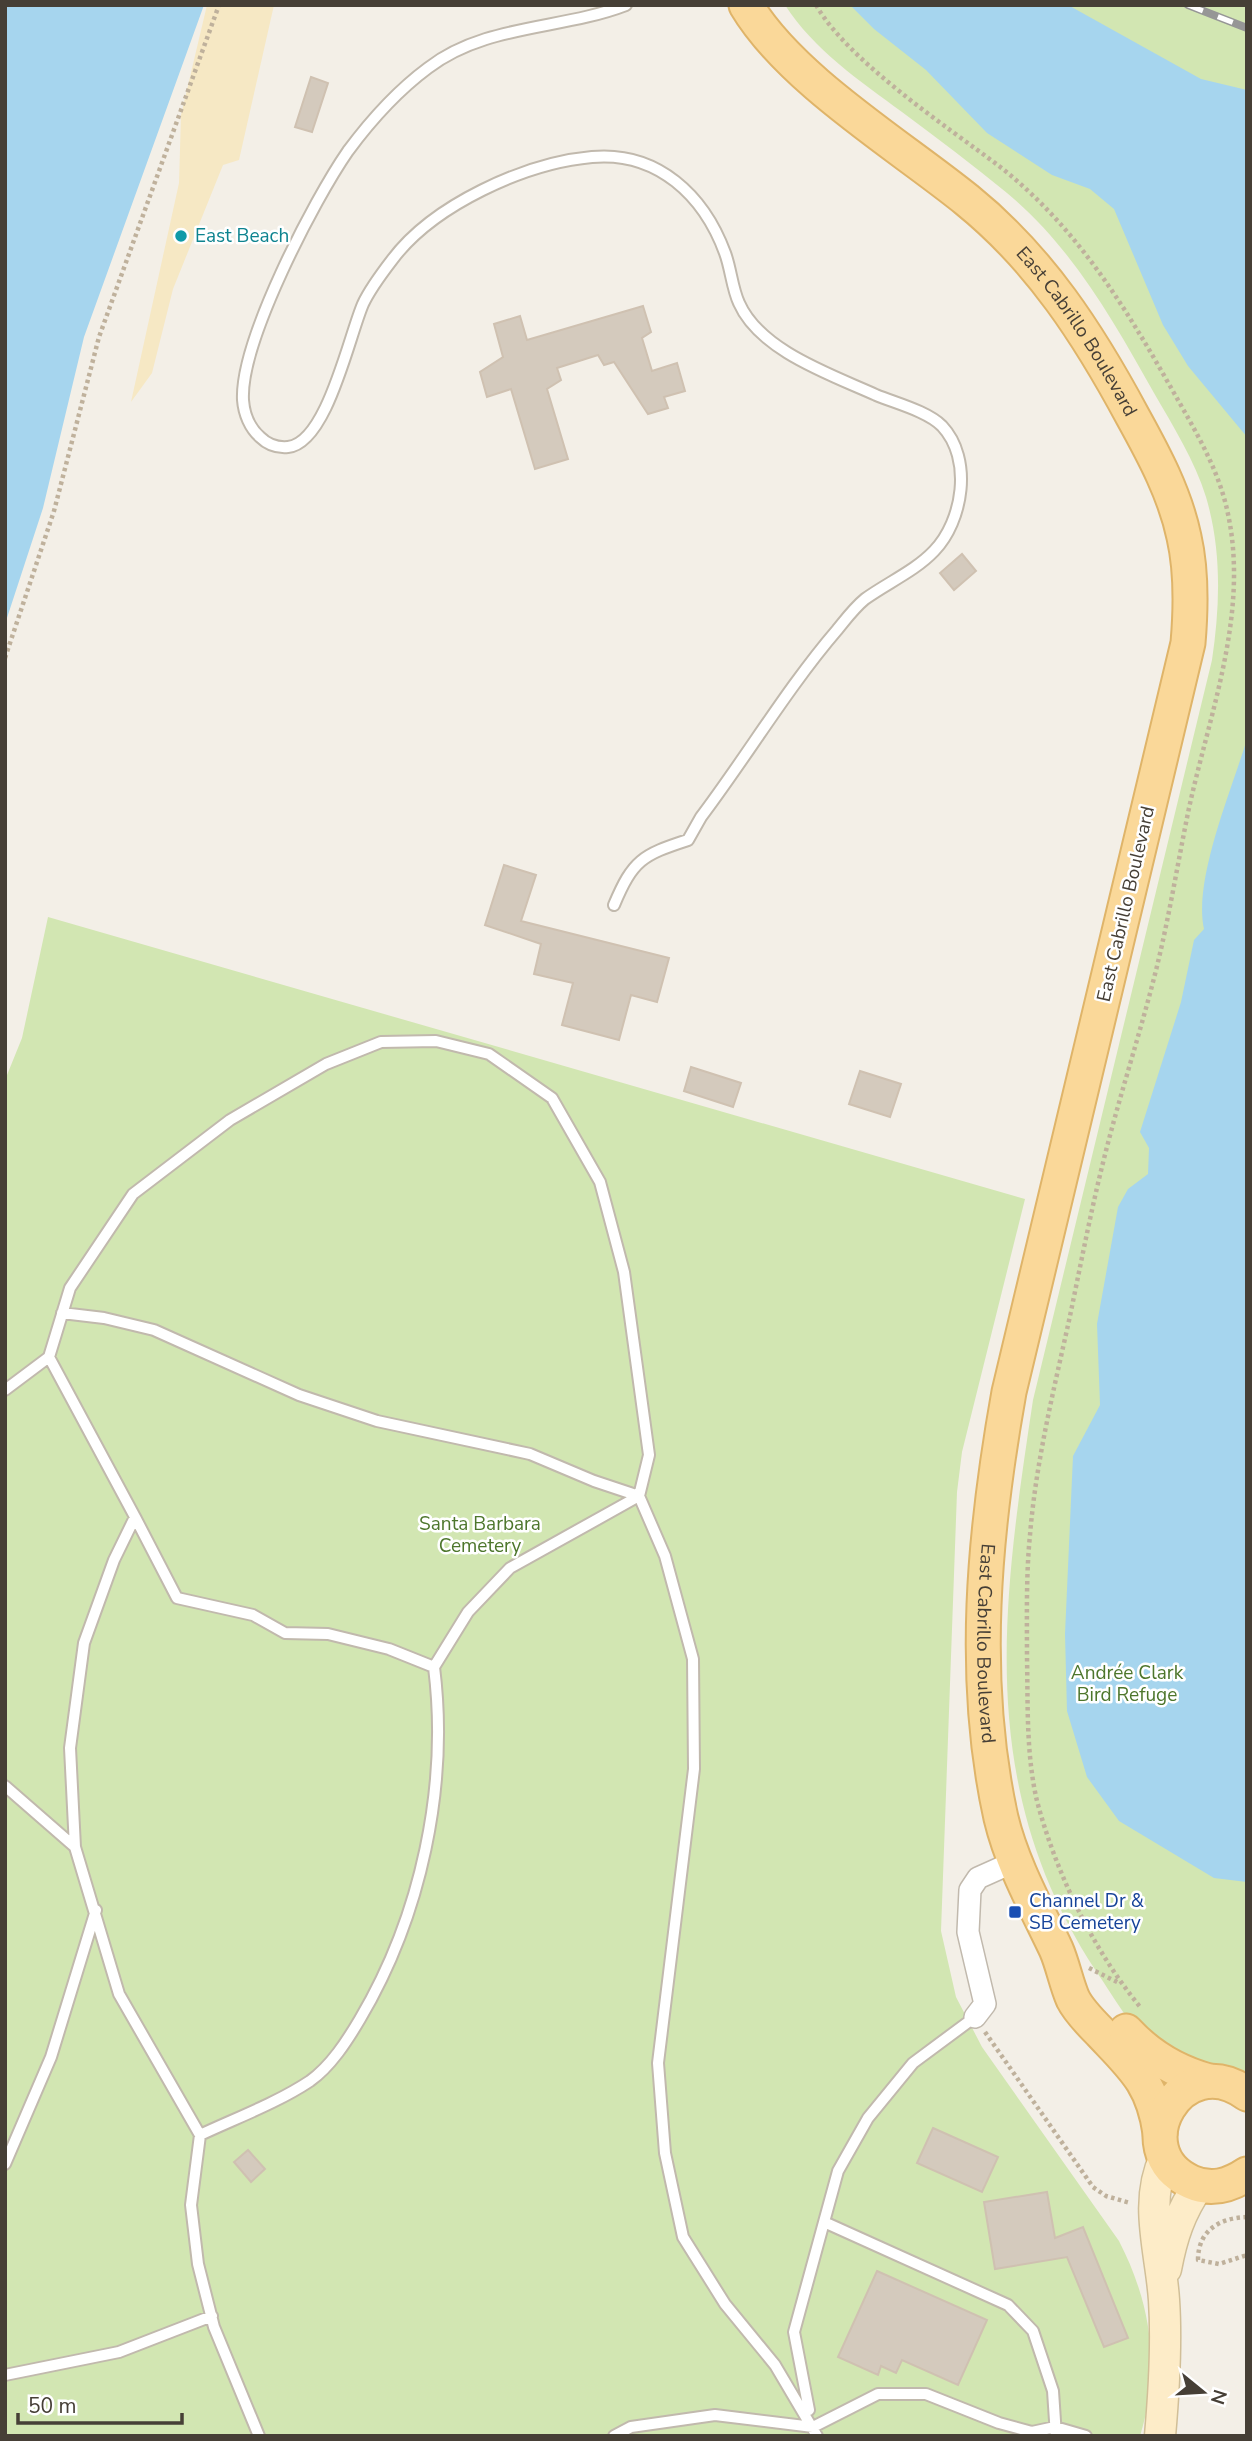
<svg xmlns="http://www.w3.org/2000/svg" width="1252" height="2441" viewBox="0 0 1252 2441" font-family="'Nunito Sans',sans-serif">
	<rect width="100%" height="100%" fill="#f3efe7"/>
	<!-- green -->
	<path fill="#d2e6b2" d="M785,5h462v2069c-23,-2 -82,-21 -100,-35 -16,-11 -39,-51 -51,-68 -121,-184 -94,-365 -63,-571l179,-740c8,-54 10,-109 -6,-163 -11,-36 -33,-71 -52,-104 -41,-73 -82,-146 -147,-200 -34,-28 -70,-55 -105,-81 -42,-31 -88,-62 -117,-107z
		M48,917l977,282 -63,253 -5,40 -16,439 15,66 26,50 137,194c32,62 42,127 21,195h-1135v-1356l17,-42z"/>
	<!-- sand -->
	<path fill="#f6e8c4" d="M207,5h67l-35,155 -16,5 -50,124 -21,84 -21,29 48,-219 2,-68z"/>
	<!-- water -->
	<path fill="#a6d5ee" d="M5,5h199l-120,332 -41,171 -38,116z
		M850,5h218l133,74 46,11v347l-59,-71 -25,-41 -49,-116 -24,-20 -38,-14 -65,-42 -61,-63 -52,-41z
		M1247,739v1143l-33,-4 -95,-57 -32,-44 -20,-66 -2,-77 8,-178 27,-51 -3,-81 21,-117 10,-18 20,-15 1,-26 -9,-16 41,-130 13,-62 10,-11c-11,-49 28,-140 43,-190z"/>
	<!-- building -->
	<path fill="#d4cabd" stroke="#cfc1b1" stroke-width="2" d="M311,77l17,6 -16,49 -17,-5z
		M643,306l8,26 -9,6 10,33 25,-8 8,28 -21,6 4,11 -20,6 -34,-52 -10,3 -6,-10 -41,13 4,12 -14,9 21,70 -33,10 -24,-80 -24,8 -7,-25 23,-15 -9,-33 26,-8 7,24z
		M962,554l14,17 -22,19 -14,-17z
		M504,865l32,10 -15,46 148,37 -12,44 -26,-7 -12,45 -57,-15 11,-42 -39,-9 7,-30 -56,-19z
		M691,1067l50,16 -8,24 -49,-16z
		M860,1071l41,13 -11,33 -41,-13z
		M933,2128l65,29 -16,35 -65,-29z
		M248,2150l17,19 -14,13 -17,-20z
		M1047,2192l8,46 28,-11 45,111 -24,9 -37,-90 -72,12 -11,-67z
		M877,2271l110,49 -29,65 -56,-25 -6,13 -15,-7 -3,9 -40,-18z"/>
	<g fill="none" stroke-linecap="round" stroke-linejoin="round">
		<defs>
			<path id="lane" d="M614,905c19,-45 28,-50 74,-65l13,-23c46,-61 87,-130 136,-187 9,-11 17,-22 28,-31 22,-16 50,-28 69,-48 29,-30 39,-92 8,-125 -15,-15 -47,-23 -66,-31 -44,-20 -116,-44 -137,-92 -7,-15 -8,-34 -14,-50 -21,-57 -67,-102 -133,-96 -67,6 -159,48 -200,103 -10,13 -22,29 -29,44 -14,32 -36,139 -75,143 -11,1 -20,-2 -28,-10 -10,-9 -16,-23 -17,-37 -3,-58 71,-200 105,-249 23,-31 49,-60 80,-83 57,-44 133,-38 198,-63
				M62,1313l42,5 50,12 145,65 78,26 153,33 64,27 45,15 -129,72 -42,44 -34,55
				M5,1390l44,-33
				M135,1517l42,81 76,17 32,18 43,1 61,15 45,18c15,119 -13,249 -74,352 -13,22 -29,47 -50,62 -33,22 -74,37 -110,54
				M5,1786l70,61
				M975,2017l-62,46 -45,55 -30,53 -14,51 184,83 25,26 20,60 3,45
				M5,2164l46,-107 45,-147
				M5,2375l114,-23 93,-36
				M809,2410l-15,-78 30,-110
				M259,2436l-45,-109 -16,-63 -7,-59 9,-70 -81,-141 -44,-147 -5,-99 14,-105 30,-83 21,-43 -86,-160 21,-69 63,-94 97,-74 96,-56 55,-22 55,-1 53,13 63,44 48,84 24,90 25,183 -10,41 26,60 28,103 1,110 -36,294 7,90 18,84 42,67 50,61 42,71
				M614,2436l17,-9 84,-12 98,12 65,-33h48l73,29 33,9 23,-5 31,9"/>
			<path id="street" d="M975,2017l10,-13 -17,-72 2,-42 8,-12 38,-17"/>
			<path id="secondary" d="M1166,2269c6,-32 14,-57 33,-84
				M1160,2436c4,-45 7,-91 4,-136 -3,-48 -21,-97 1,-143"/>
			<g id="primary">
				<path id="s1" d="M746,5c44,74 153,140 221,195 73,59 122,135 166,217 21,38 42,77 51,120 8,35 7,71 4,106l-179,749c-25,140 -39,286 -8,426 11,46 35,89 55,131 7,16 10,34 17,50 6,12 18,24 27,33 33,35 53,51 60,101"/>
				<path d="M1126,2031c23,25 50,41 83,50"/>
				<path d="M1247,2094c-66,-49 -125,57 -56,88 20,9 38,4 56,-8"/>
			</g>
		</defs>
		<!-- lane casing -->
		<use href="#lane" stroke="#c1b9ad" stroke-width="14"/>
		<!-- street casing -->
		<use href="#street" stroke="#c1b9ad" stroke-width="24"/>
		<!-- secondary casing -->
		<use href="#secondary" stroke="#d1bf98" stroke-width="33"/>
		<!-- primary casing -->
		<use href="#primary" stroke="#dfb469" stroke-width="37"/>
		<!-- path -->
		<path stroke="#bfb19c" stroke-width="4.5" stroke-dasharray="3.5 3.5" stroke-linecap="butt" d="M816,5c32,56 130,121 183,161 78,61 127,142 175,227 22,39 45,77 54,121 21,99 -18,198 -39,294 -12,58 -21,117 -36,174 -14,54 -31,107 -45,161 -15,57 -26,115 -38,173 -16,73 -34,145 -40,219 -4,40 -3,81 -3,122 1,48 -1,97 10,144 19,72 56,149 104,207
			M5,658l49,-147 45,-174 120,-332
			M1089,1968l30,15
			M985,2032l108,155 13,9 24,7
			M1247,2217c-27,1 -49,13 -49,43l21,4 28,-9"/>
		<!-- lane -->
		<use href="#lane" stroke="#fff" stroke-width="10"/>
		<!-- street -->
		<use href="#street" stroke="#fff" stroke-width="21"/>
		<!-- secondary -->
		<use href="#secondary" stroke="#fdecc8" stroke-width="30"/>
		<!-- primary -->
		<use href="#primary" stroke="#fad899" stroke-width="33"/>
		<defs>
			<path id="rail" d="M1188,5l59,23"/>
		</defs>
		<!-- rail casing -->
		<use href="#rail" stroke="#969696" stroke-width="8"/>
		<!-- rail -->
		<use href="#rail" stroke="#fff" stroke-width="5" stroke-dasharray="16" stroke-linecap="butt"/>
	</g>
	<!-- markers -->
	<circle fill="#0f9aa8" stroke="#fff" stroke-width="2.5" cx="181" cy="236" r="7"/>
	<rect fill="#1a4fb4" stroke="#fff" stroke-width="2.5" x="1008" y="1905" width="14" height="14" rx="3.5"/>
	<g text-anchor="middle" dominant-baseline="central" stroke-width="5" stroke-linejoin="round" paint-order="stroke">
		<!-- culture labels -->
		<g font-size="19" fill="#0d838f" stroke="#fff" text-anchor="start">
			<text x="195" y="236">East Beach</text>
		</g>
		<!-- street labels -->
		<g font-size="19" fill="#463f36" stroke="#fff">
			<text stroke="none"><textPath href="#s1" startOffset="469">East Cabrillo Boulevard</textPath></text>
			<text transform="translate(1126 904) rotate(-77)">East Cabrillo Boulevard</text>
			<text stroke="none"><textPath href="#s1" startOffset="1832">East Cabrillo Boulevard</textPath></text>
		</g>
		<!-- park labels -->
		<g font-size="19" fill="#4d762c" stroke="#fff">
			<text x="480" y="1524">Santa Barbara<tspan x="480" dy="22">Cemetery</tspan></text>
			<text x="1127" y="1673">Andrée Clark<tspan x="1127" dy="22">Bird Refuge</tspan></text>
		</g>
		<!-- transit labels -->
		<g font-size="19" fill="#164399" stroke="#fff" text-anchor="start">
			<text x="1029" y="1901">Channel Dr &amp;<tspan x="1029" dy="22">SB Cemetery</tspan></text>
		</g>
	</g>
	<!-- border -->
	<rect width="1252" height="2441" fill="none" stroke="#463f36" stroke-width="14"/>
	<!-- north arrow -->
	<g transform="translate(1203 2392) rotate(108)" stroke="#ffffff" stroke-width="5" paint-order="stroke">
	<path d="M0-5L12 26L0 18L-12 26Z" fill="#463f36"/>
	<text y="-10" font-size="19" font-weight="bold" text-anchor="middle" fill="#463f36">N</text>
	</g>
	<!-- scale -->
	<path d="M18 2413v10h164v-10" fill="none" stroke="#463f36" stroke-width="3.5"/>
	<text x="28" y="2413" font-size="21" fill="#463f36" stroke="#ffffff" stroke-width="5" paint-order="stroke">50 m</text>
</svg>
